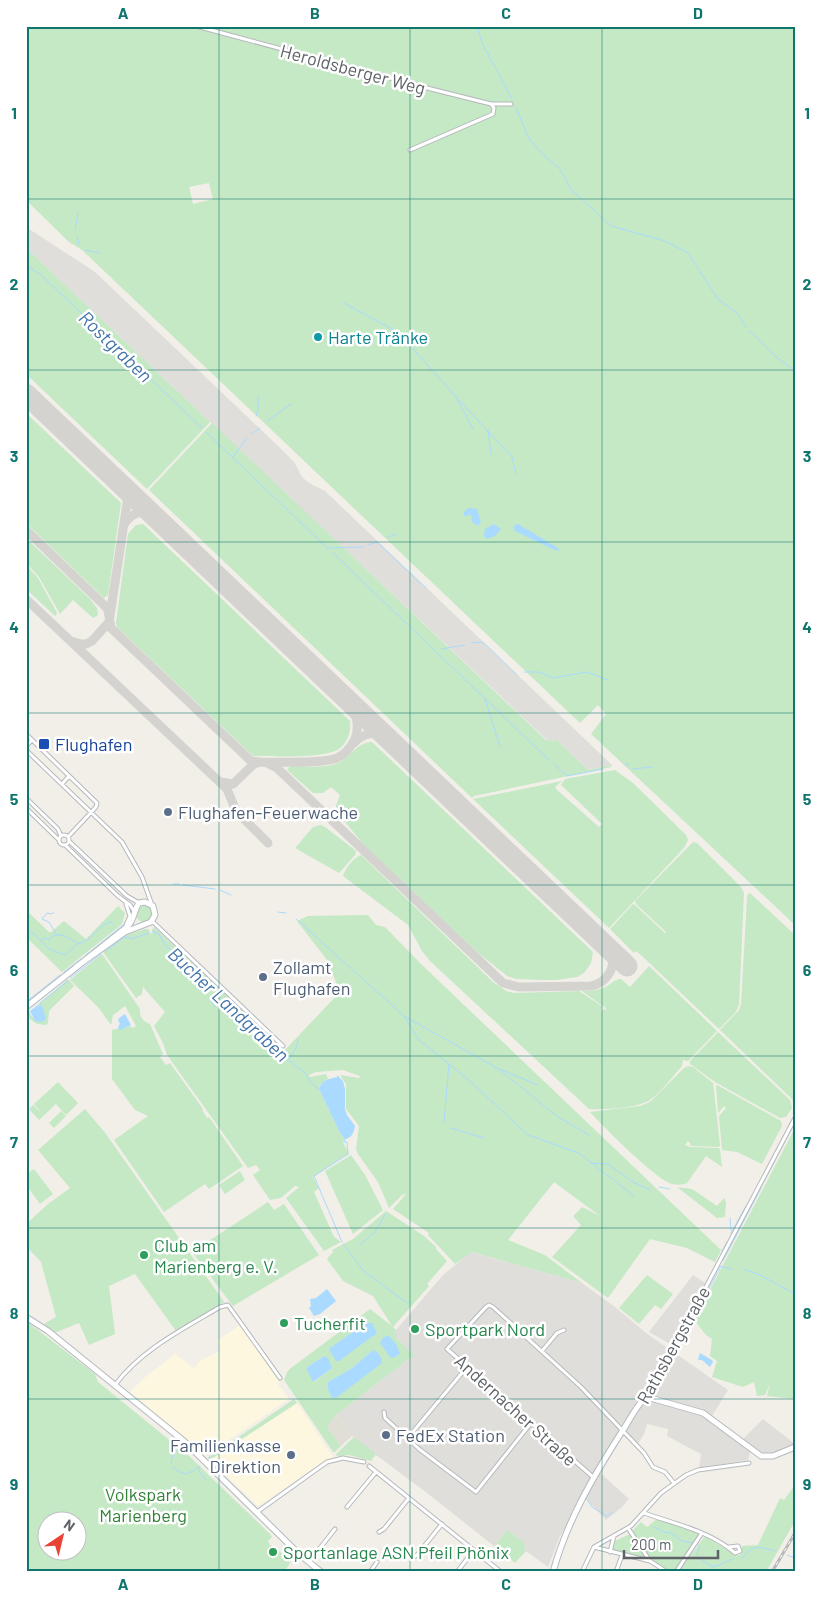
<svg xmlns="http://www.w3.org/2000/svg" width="821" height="1598" viewBox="0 0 821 1598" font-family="Barlow,sans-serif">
	<rect width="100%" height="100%" fill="#f1efe8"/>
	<!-- commercial -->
	<path fill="#fef7e0" d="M240,1325l40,55 -3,3 12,16 -84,57 -75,-64 14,-14 31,-24 19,14 6,-7 20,-10 -2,-11z
		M297,1403l36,54 -13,7 -62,42 -48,-46z"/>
	<!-- industrial -->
	<path fill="#e0deda" d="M26,227l69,45 182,173 17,17 8,15 7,6 16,8 287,274 -24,5 -31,-30 -9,1 -522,-493z
		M471,1252l111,31 33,24 31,26 82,57 -16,26 30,24 21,-21 32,25v2l-20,9h-12l-12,-7 -3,12 -49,8 2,-14 -34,-18 1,-7 -21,-5 -3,10 -8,13 -14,-13 -24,37 31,28 -7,8 -16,13 -22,-23 -24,39 -12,31 -22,-16 -2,-9 -17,-12 -13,16 -67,-53 -63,-47 -12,-10 -16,-21 78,-60 -18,-17v-8l47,-55z
		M693,1275l12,8 -15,24 -18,38 -23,-13z"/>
	<!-- education -->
	<path fill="#e1ded6" d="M336,1415l16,21 -11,10 -14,-19z"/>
	<!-- green -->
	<path fill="#c5e8c5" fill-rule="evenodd" d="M26,26h769v899l-204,-191 15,-20 -8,-9 -18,18 -498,-473 -13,-8 -43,-42zM209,183l4,16 -20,5 -4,-17z
		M26,248l184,174 -63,67 -121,-115z
		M26,413l95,90 -13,92 -4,3 -78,-75z
		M212,423l335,318 10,-1 31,30 24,-5 -1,2 -137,29 -2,2 -323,-308z
		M143,524l207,197c1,11 -2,21 -11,28 -15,10 -67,7 -86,7l-136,-129 -1,-4 12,-89 8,-9z
		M26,538l64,61 7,9 1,7 -5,3 -20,-18 -13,14 -21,-37 -13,-14z
		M26,565l12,13 18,33 1,3 -2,2 -29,-27z
		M372,742l221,210 -2,11 -7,10 -7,4 -21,3h-14l-26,-1 -9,-3 -30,-24 -113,-107 -27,-33 -1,-6 4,-11 -9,-8 -8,6h-10l-26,-23 3,-4c15,0 34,3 48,-3 13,-6 19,-21 34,-21z
		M615,770l18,13 53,52 2,5 -4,8 -75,80 -136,-129 89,-18 -7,6 2,3 42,37 3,-3 -41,-39 4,-6z
		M321,825l4,2 31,24 -1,4 -16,18 -44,-25 18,-21z
		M693,842l4,1 44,44 3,6 -5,112 -4,8 -16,16 -77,-73 -6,-5 -2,2 -24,-24 23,-25 2,1 30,28 1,-1 -30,-28 -1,-3z
		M361,855l132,127 13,9 8,2 65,-2 21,14 2,2 -1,2 1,2 2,-2 3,2 -2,-4 1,-2 -2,2 -22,-16c7,0 14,0 21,-3 7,-2 11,-9 18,-9l9,8 19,-21 68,65 -29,30 -5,-1 -1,6c-10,11 -20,25 -32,34 -12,8 -47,10 -61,9l-159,-148 -8,-10 -14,-26 -65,-49c2,-7 10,-18 18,-21z
		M750,893l45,42v168l-1,1 -2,-5 -72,-69 19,-20 2,-5 6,-107 1,-4z
		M135 913a9 9 0 1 1 18 0a9 9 0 1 1-18 0Z
		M118,906l7,7 -3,11 -60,48 -36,-35v-27l24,23 14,-12 22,18z
		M368,915l8,10 9,2 36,37 300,286 -6,12 -28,-14 -37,-9 -42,59 -56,-41 29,-32 -8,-9 9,-9 18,9 -46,-34 -46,58 37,15 37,28 -110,-31 -17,12 -27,-29 1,-2 -36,-24 13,-15 -4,1 -13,13 -11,-26 -20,-28 -2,-5 3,-23 -13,-17v-25l-6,-9 19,3 1,-2 -17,-6 -27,2 -7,3 1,2 16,-3 2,5 -7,5 -2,5 21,44 5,6 -2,3 6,12 -36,23 6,11 -5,4 20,45 7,5 -17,9 -38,-53 13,-11 -4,-1 -14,12 -11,2 -17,-25 7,-5 -4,-5 -8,3 -81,-113 -4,-12 -9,-17 11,-14 -22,-25 -1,7 -6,4 -33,-46 21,-16 21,-7h3l3,5 2,-1 -1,-3 2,-3 131,123 55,-58 -13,-32 -30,-39 11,-5z
		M102,954l38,55c-1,7 3,13 10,15l13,30 -3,3 6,8 4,-2 33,46 -1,1 5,8 2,-1 34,49 -34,23 -4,-5 -41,28 -50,-72 34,-24 -13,-6 -23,-31v-49l18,-4 2,2 4,-2 -11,-20 -12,9 -2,10 -13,-18 -28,-27z
		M68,979l6,7 -25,25 -1,12 -2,2 -9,-1 -11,-8v-3l4,-2v3l5,6 5,-15h-2z
		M718,1032l72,68 2,8 -6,9 -6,1 -65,-36 -25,-18v-3z
		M688,1066l5,1 20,16 7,62 -1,2 -29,-1 1,-2 -3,-3 -3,4 5,2 28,1 2,1 2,18 -16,-11 -19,27c-4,2 -10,2 -15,1 -18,-6 -68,-57 -82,-72l50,-6 10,-4 34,-34z
		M58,1082l20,21 -12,12 -10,-11 -17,16 -10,-11 4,-4 11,10 -10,-11z
		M716,1085h1l64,36 1,5 -20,38 -25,-12 -15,-2 -3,-34 7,-8 -2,-2 -6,7z
		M85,1109l21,25 118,168 -48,29 -41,-57 -26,12 6,48 -26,11 -10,-22 -25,10 -10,-9 12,-7 -15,-55 -15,-16v-22l22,-20 22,-16 -32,-38z
		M61,1111l5,5 -12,12 -5,-5z
		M795,1128v271l-28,-3 3,-12 -5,11 -8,1 -3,-14 -11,5 -31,-10 5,-16 -7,-5 2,-17 -6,-4 -12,-15z
		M351,1155l14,20 18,35 -30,24 -28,-63z
		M34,1169l19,25 -13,10 -14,-19v-11z
		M240,1171l5,9 -20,14 -6,-9z
		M677,1187l15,2 25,17 7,-8 2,5 -1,14 -8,1z
		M268,1202l6,8 10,-6 35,51 -86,51 -41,-54z
		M386,1211l38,25 12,11v2l11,12 -20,23 2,2 -36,41 3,3v8l18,17 -78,60 -9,12 14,19 -6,6h-2l-49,-72 3,-8 4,-4 79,-59 22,17 -19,-30 -30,-15 -16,-22 6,-7 -1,-2 21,-11zM373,1350l-41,47 -4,-15 24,-14zM324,1356l8,12 -18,14 -8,-14z
		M647,1275l26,19 -12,15 -6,-4 -16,19 -20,-16z
		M26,1321l69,53 3,8 91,74 80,77 3,4 -4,4 2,4 22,15 -8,12h-258zM78,1520v30h-30v-30z
		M294,1399l3,4 -87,57 -2,-2z
		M354,1437l22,17 -5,7 -22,-6 -12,1 -1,-2z
		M795,1485v36l-29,51h-88l27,-36 29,18 5,1 3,-3v-6l16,-1 22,-47 4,2z
		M657,1519l42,15 -24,38c-19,-1 -33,-27 -42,-41l2,-3 6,-6 6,5z
		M507,1530l17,12 2,9 -11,12 -21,-17z
		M630,1534l16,25 -35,-9 4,-9z"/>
	<!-- water -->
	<path fill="#aadaff" d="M468,508l9,1 4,12 -3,5 -6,-4 -1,-7 -7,1v-4z
		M494,524l7,5 -6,7 -9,3 -2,-4 1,-6z
		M518,524l40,24 1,3 -7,-2 -37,-18 -2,-4 2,-2z
		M38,1005l4,1 4,13 -4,3 -7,-1 -5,-10z
		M125,1014l6,11 -11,5 -2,-2 2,-5 -2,-2 1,-3z
		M337,1075l6,6 2,8v20l2,6 8,11c-1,6 -3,12 -10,13l-5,-6 -21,-44c3,-9 9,-10 18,-12z
		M327,1289l9,12 -16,13 -6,2 -5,-8 2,-2 -1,-7 6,-1z
		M366,1323h6l5,10 -38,28h-3l-6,-10v-3z
		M388,1335l8,9 4,10 -7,4 -3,-1 -10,-14 3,-5z
		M373,1350c5,2 9,7 9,13l-46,35h-4l-4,-9v-7l24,-14z
		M700,1353l12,7 1,2 -3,5 -8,-7h-4z
		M324,1356l4,2 4,10 -19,14 -7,-14z"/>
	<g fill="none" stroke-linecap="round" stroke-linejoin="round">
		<!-- stream -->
		<path stroke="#aadaff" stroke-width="1" d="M477,26l5,17 30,56
			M516,108l13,31 18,19 13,11 11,20
			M572,190l39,36 54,15 23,12 30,46 20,15 8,13
			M75,230l3,-17
			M77,236l2,8
			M85,250l15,3
			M26,269l4,-1 10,6 162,154
			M344,303l55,30 57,64 56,60 4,17
			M750,331l25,25 20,15
			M457,399l16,30
			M256,416l2,-7v-13
			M268,421l23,-17
			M488,430l3,24
			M206,432l121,116 36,-1
			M251,434l9,-6
			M233,457l14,-19
			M388,537l8,-3
			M368,545l9,-3 49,46
			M333,553l216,207
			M472,643l11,-1 34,33
			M441,649l24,-4
			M524,672h15l14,6 34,-6 21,8
			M485,699l15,48
			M553,763l14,13 36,-7
			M625,764l4,1
			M633,769l19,-2
			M173,884h6
			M183,885l32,4
			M220,890l11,5
			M54,912l-2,2 -5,-1 -5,6 7,3 8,13
			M278,912l8,1
			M296,919l108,97 93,52 41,17
			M26,927l15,13 4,-2 4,2c7,-11 21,-2 29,4 14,-3 22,-21 33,-22l2,2
			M152,932l2,-1 1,2h3l8,13 21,17 77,78 41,32 2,3
			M127,937l5,2 17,-6
			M41,940l8,9 16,6 13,-11
			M91,951l32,-26
			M105,952l18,-14 5,-1
			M85,956l4,-4
			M64,972l17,-13
			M74,973l6,-5
			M69,976l3,-2
			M70,978l31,-24
			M209,997l6,10
			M26,1002l34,-27
			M40,1005v-2l28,-22
			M26,1011l40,-32
			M404,1016l15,24 52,42 57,53 51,18 55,43
			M289,1059l7,-11 2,-8
			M500,1070l58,47 31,18
			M308,1078l3,5 8,6
			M444,1123l5,-59
			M794,1125l1,-2
			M450,1128l34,10
			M591,1163l17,1 25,18 17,8
			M762,1185l30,-57
			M659,1187l11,2
			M730,1218l1,12
			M731,1233l15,-27
			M342,1242l-28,-66 34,-22 -1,-12h-3l1,-3
			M343,1244l21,27 43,32
			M360,1245l14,-12 11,-18
			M722,1251l5,-9
			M723,1261l38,-73
			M743,1269l17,6 35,19
			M678,1335l26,-48
			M680,1343l41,-77 10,3
			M673,1345l3,-5
			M664,1359l7,-11
			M658,1369l3,-5
			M661,1376l18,-31
			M652,1391l5,-8
			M210,1456l-1,2 3,2
			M171,1463l2,-10
			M173,1466l2,3
			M176,1470l9,4 8,-3 7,-5 -1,5 7,9
			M586,1498l6,9 15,9 6,-4
			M654,1527l10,5 7,1 11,8 11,2
			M698,1545l2,1 -3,8 1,3 14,10c9,-1 14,-7 21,-8
			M787,1555l8,3
			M741,1559c15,-16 14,-12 35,-8"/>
		<!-- taxiway -->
		<path stroke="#d4d3d0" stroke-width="9" d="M125,523c8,-11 16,-12 28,-9
			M26,530l79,76 3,4 3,18 140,133 9,1c18,0 62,2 77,-4 9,-4 14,-11 18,-19 5,-13 1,-25 -5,-37
			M26,599l201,190 9,22 32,32
			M71,641l10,3h5l6,-3 17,-19 18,-119v-8l-3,-8
			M354,743c12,-12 22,-12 36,-3
			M267,763l10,5 226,215 16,4 72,-1c15,-3 26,-18 20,-33 -2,-5 -7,-8 -10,-12
			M221,782l12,2 21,-20 6,-2"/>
		<!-- runway -->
		<path stroke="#d4d3d0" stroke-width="21" d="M26,394l601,572"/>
		<defs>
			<path id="street" d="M196,26l235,63 60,15h20
				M410,150l83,-36 1,-6 -3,-4
				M26,734l71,69 -1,4 -28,30
				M26,746l6,-6
				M26,750l96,92 20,35 10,28
				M62,784l7,-8
				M26,798l32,31 3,7
				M26,808l33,32
				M59 840a5 5 0 1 1 10 0a5 5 0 1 1-10 0Z
				M69,841l58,55 12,7
				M65,845l53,51 12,9 4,6
				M152,921l131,125
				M126,925l4,-9 -4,-12
				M542,1351l15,-18 7,-3
				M115,1385c26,-35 68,-56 105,-78l8,-2 52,73
				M646,1398l32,-58 117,-222
				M384,1412l1,6 34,31 57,43 55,-69
				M407,1439l60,-72
				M369,1466l132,106
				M593,1477l-146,-128 39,-42 3,-2 4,2 88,80 63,66 9,14 12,5 9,11
				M347,1507l29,-35
				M257,1512l70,-50 16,-4 21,4
				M644,1513c31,11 66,18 91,40l5,-2 -2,-5 -9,1
				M628,1528l22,33
				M379,1532l5,-3 25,-31
				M594,1547l56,14 17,11
				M610,1552l4,-16
				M412,1558l5,-3 25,-31
				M309,1562l26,-33
				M370,1572l7,-10
				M457,1572l17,-22
				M582,1572l12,-25 37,-21 30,-33 25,-18 12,-5 51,-7
				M616,1572l6,-17
				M676,1572l26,-39"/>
			<path id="secondary" d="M26,1007l101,-80c8,-7 6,-16 12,-24l6,-1 8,4 2,9 -4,7 -26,10 -49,35
				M26,1317l22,14 137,111 112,110 24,20
				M553,1572c14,-51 40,-95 68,-139 8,-11 14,-26 24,-35l9,1 49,14 58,43h12l22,-9"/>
		</defs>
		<!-- street casing -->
		<use href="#street" stroke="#b5b8bc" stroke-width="5"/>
		<!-- secondary casing -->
		<use href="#secondary" stroke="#b6babf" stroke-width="7"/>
		<!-- street -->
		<use href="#street" stroke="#fff" stroke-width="3"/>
		<!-- secondary -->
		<use href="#secondary" stroke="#fff" stroke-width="5"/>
		<defs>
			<path id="rail" d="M772,1572l23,-39"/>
		</defs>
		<!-- rail casing -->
		<use href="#rail" stroke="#b6b7b8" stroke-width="3"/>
		<!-- rail -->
		<use href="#rail" stroke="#fff" stroke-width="1" stroke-dasharray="4" stroke-linecap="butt"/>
	</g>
	<!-- grid -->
	<path fill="none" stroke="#0f766e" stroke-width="1" stroke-opacity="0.55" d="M219,26v1546M410,26v1546M602,26v1546M26,199h769M26,370h769M26,542h769M26,713h769M26,885h769M26,1056h769M26,1228h769M26,1399h769"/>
	<!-- markers -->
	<circle fill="#0f9aa8" stroke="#fff" stroke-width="2" cx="318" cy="337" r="5"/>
	<rect fill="#1a4fb4" stroke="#fff" stroke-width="2" x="38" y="738" width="12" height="12" rx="2.5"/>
	<g fill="#5c6f8a" stroke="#fff" stroke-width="2">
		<circle cx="168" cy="812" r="5"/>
		<circle cx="263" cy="977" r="5"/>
		<circle cx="386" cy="1435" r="5"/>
		<circle cx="291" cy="1455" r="5"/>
	</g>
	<g fill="#2e9e5b" stroke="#fff" stroke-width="2">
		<circle cx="144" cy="1255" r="5"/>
		<circle cx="284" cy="1323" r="5"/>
		<circle cx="415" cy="1329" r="5"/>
		<circle cx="273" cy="1552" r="5"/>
	</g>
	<g text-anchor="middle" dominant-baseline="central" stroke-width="5" stroke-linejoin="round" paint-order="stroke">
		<!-- street labels -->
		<g font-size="18" fill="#5f6368" stroke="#fff">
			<text transform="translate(353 69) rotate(15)">Heroldsberger Weg</text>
			<text transform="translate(673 1345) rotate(-61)">Rathsbergstraße</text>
			<text transform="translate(516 1410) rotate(42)">Andernacher Straße</text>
		</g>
		<!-- culture labels -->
		<g font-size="18" fill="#0d838f" stroke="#fff" text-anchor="start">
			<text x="328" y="337">Harte Tränke</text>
		</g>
		<!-- transit labels -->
		<g font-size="18" fill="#164399" stroke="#fff" text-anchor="start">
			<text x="55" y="744">Flughafen</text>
		</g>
		<!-- service labels -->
		<g font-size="18" fill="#4e5e75" stroke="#fff" text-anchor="start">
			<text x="178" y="812">Flughafen-Feuerwache</text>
			<text x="273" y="967">Zollamt<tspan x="273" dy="21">Flughafen</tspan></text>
			<text x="396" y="1435">FedEx Station</text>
			<text x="281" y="1445" text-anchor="end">Familienkasse<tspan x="281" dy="21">Direktion</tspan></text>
		</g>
		<!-- leisure labels -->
		<g font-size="18" fill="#27864d" stroke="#fff" text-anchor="start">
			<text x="154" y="1245">Club am<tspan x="154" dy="21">Marienberg e. V.</tspan></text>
			<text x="294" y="1323">Tucherfit</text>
			<text x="425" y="1329">Sportpark Nord</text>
			<text x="283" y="1552">Sportanlage ASN Pfeil Phönix</text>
		</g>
		<!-- park labels -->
		<g font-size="18" fill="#348238" stroke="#fff">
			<text x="143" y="1494">Volkspark<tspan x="143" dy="21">Marienberg</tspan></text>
		</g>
		<!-- water labels -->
		<g font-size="19" font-style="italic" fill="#4174aa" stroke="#fff">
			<text transform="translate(116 346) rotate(44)">Rostgraben</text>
			<text transform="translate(229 1004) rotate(43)">Bucher Landgraben</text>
		</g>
	</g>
	<!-- border -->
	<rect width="821" height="1598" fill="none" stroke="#ffffff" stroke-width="55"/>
	<!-- north arrow -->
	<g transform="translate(62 1536) rotate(35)"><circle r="24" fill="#ffffff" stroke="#bfc1c3"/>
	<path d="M0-4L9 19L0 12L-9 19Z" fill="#ea4335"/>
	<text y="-8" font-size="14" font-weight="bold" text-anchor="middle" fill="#5f6368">N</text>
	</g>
	<!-- scale -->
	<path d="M624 1550v8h94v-8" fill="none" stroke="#5f6368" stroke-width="2.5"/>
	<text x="631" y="1550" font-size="15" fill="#5f6368" stroke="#ffffff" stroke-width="4" paint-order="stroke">200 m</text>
	<rect x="28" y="28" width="766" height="1542" fill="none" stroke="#0f766e" stroke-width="2"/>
	<g font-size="16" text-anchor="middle" font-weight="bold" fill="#0f766e">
		<text x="123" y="19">A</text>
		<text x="315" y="19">B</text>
		<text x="506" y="19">C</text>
		<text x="698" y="19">D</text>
		<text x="14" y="119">1</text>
		<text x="807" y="119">1</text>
		<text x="14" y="290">2</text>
		<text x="807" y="290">2</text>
		<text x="14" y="462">3</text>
		<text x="807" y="462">3</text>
		<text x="14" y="633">4</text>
		<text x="807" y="633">4</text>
		<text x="14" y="805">5</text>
		<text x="807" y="805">5</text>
		<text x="14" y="976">6</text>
		<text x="807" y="976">6</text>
		<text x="14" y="1148">7</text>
		<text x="807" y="1148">7</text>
		<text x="14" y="1319">8</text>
		<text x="807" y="1319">8</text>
		<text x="14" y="1490">9</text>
		<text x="807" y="1490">9</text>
		<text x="123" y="1590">A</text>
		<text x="315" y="1590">B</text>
		<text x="506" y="1590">C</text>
		<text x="698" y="1590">D</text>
	</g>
</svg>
